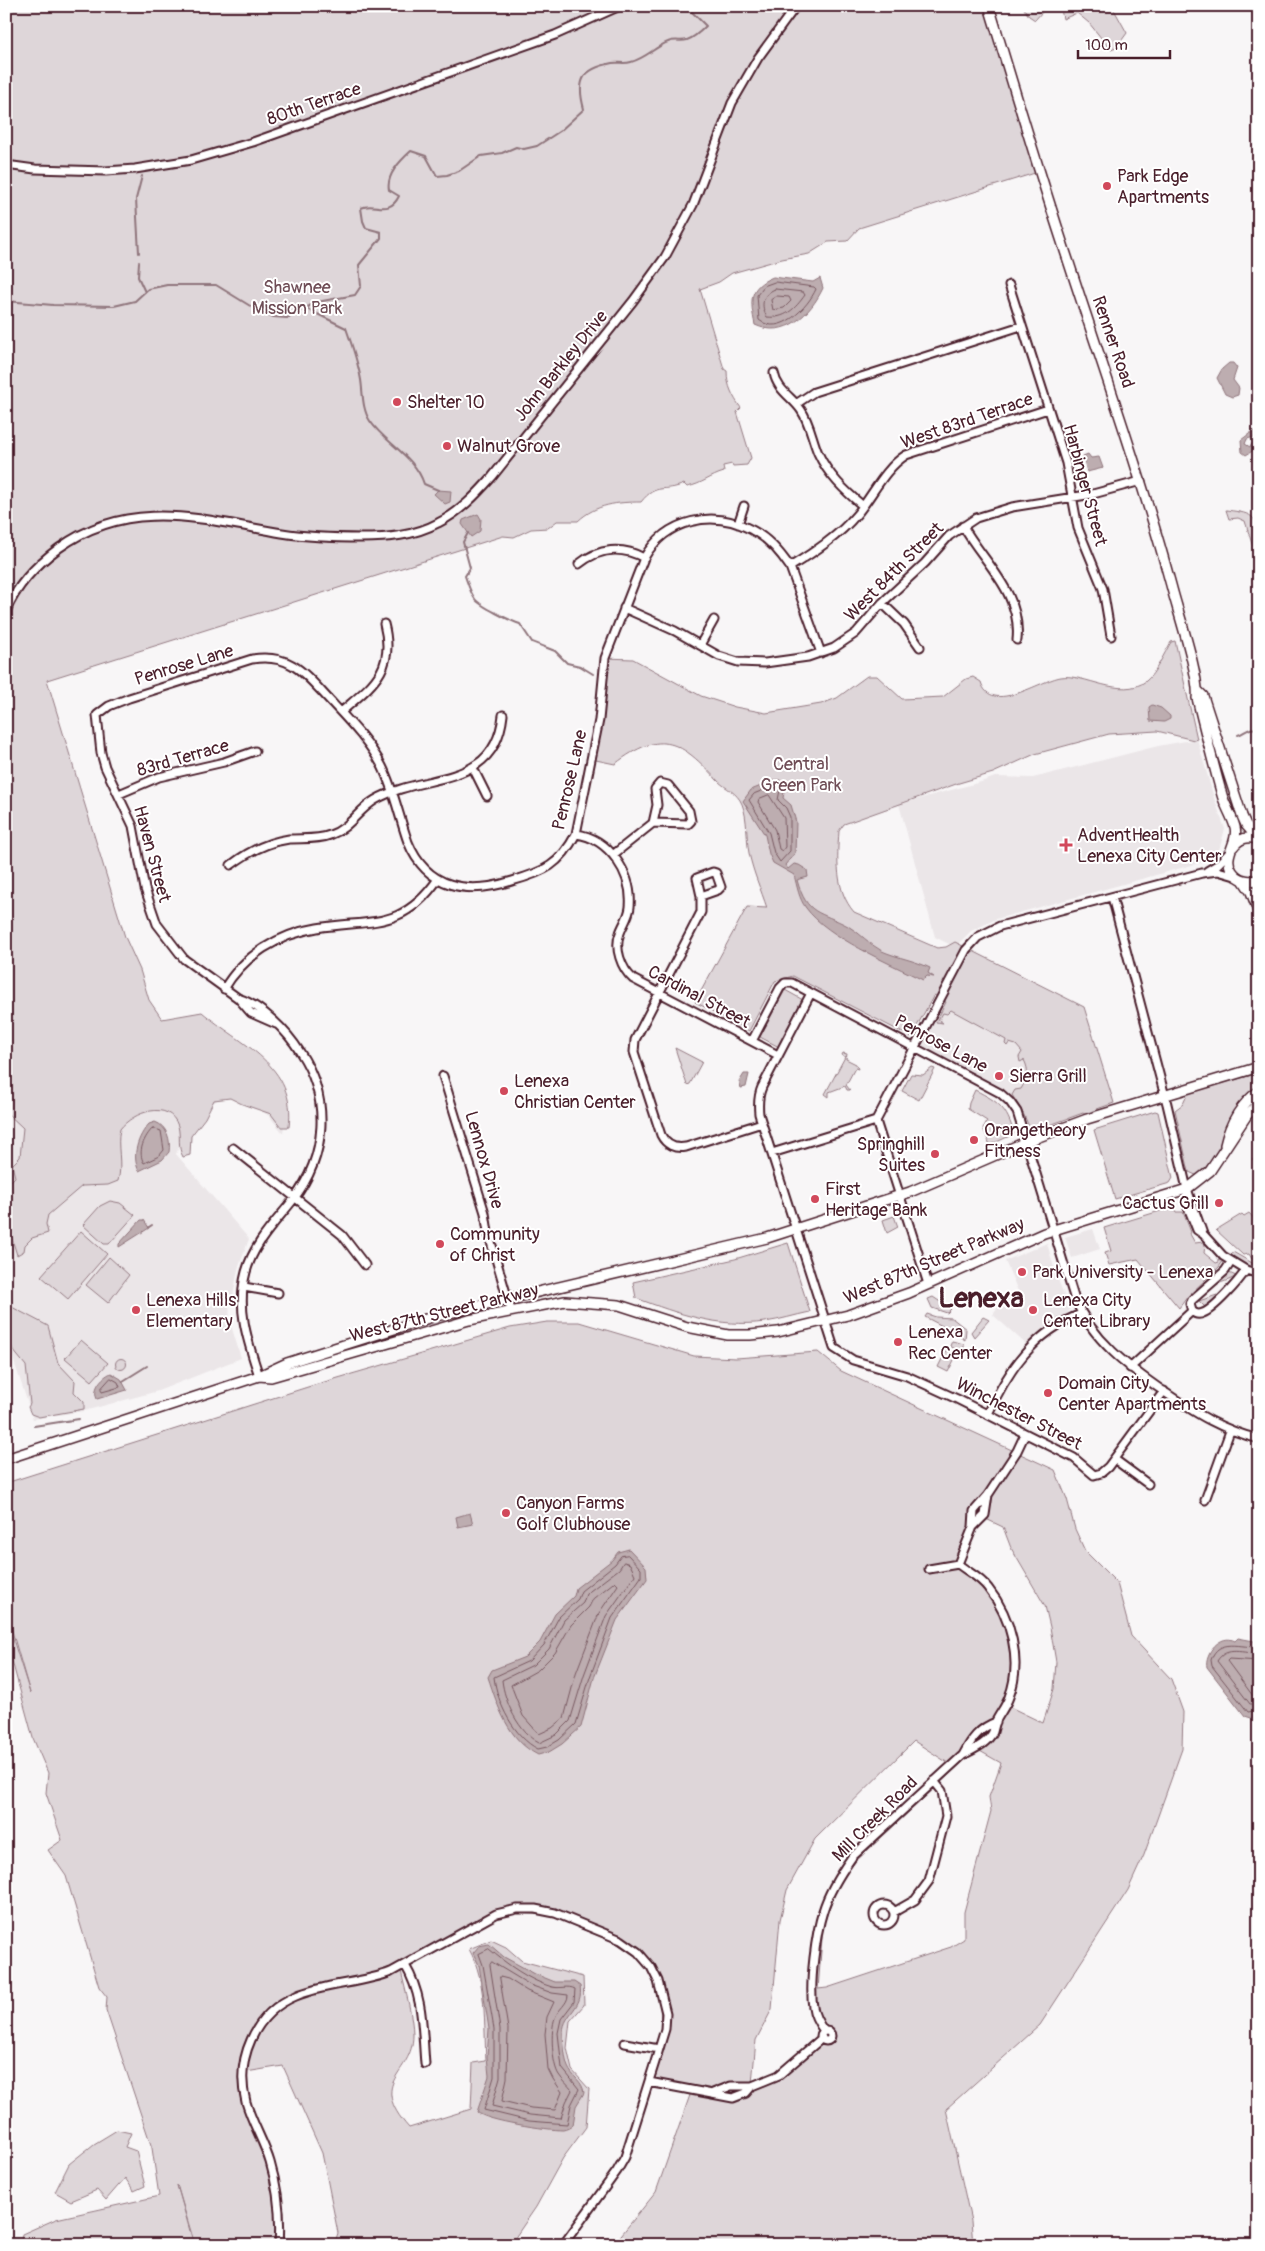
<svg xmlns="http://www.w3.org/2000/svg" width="1265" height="2251" viewBox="0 0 1265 2251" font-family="Pangolin,sans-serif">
	<rect width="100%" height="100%" fill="#f8f6f7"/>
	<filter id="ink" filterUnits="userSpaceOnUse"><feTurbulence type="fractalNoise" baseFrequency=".02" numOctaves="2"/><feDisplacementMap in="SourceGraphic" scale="10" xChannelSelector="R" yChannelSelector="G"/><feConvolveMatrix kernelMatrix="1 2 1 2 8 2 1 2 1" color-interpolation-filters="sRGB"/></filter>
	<g filter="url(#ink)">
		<!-- built -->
		<path fill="#ebe6e8" d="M1197,739l17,59 11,31 -6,21 -5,5 -11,7 -207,57 -25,12 -16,16 -20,-10 -36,-133 82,-22 14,-5 38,1 125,-32z
			M941,998l84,45 10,30 -20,34 -4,-5 -95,-54z
			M197,1017l89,94 -3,22 -14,-17 -26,-18 -17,-4 -21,14 -17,18 -12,28 73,85 -11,30 -5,27 -4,6 1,20 11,36 -83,33 -74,20 -51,8 -27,-82v-260z
			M1093,1229l7,20 -28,9 -7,-21z
			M1047,1243l9,32 14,34 -3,5 -29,20 -11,11 -34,-30 11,-18 14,-6 -13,-30z"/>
		<!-- green -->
		<path fill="#ded6d9" stroke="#947a82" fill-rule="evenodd" d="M6,6h979l50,167 -176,55 -12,13 -19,1 -19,12 -27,5 -50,14 -13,9 -19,7 24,80 3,2c0,15 6,26 14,37l-4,4 14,46 -4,7 -14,1 -1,-2 -9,2 1,6c-14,4 -22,12 -37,15l-3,-3c-20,9 -27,-2 -43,18 -23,0 -45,2 -63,19h-21l-9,7 -17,1 -17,8 -11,-1 -456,144 78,257 15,33 9,30 13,19 40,-7c39,33 95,53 87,115h-8l-10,-13 -29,-10 -12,-6 -16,2 -9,18 -14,18 -1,19 -7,2c-6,-11 -2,-20 -5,-31 -9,-27 -45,-14 -58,3 -4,17 3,34 -2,52l-10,4 -26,1 -34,29 -2,9 2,9 -16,5 -7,7 -1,6 -7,4 -11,-35v-34l9,-9 -3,-12 8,-8 3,-29 -17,-16z
			M1022,6h90l15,27 -11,15 -5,2 -22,-27 -12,-10 -14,6 -2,-10 -18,2 -8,9 -6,-4z
			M1226,510c7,1 21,2 26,7 11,10 7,36 7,50l-14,-46 -7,-3 -9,1z
			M1175,641l22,98 -3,1 -37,-9 -48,3 -74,20 -42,19 -34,10 -115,41 -5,7c-2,28 -4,59 15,81l83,36 9,-1 9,-5 129,65 30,96 -17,6 -3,3 -8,3 -3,-2 -36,13 -2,3 -7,4 -7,-2 -8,-18 -11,-18 3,-5 6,-1c6,-10 9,-18 3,-29l-4,2 -1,-5 3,-5 -6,-7 -7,-2 -2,3 -2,-2 1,-4 -55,-30 -4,4 -4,-1 -4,7 4,3 -7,-1 10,-20 -12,-7 -23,42 -118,-61 -18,5 -26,50 -54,-29 52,-95 20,1c-6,-18 -14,-36 -18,-55 -3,-15 -1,-34 -7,-49 -5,-12 -16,-15 -24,-23 -37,-40 -56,-53 -103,-17l-24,-5 14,-101 28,1 68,37 34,11 31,6 55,-9 16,-6 30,-22h10l25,23 41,-2 23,-18 7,-2 8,5c10,34 59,-2 80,-5 22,-4 61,23 85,4 9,-7 19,-29 25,-39z
			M785,990l18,10 -24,47 -19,-10z
			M675,1048l27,14 -12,22 -3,1z
			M843,1053l4,1 -1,5 10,5 2,5 -3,-1 -9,17 4,5h-3l-2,-4 -16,6v5l-4,-3 20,-37 -3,-2z
			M932,1068l3,1 -16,31 -17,-9 9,-17 12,1z
			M1259,1073v13l-24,25 -11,19 -7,24 -19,22 -9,-4 -14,-62 8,-6 5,-11z
			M975,1090c24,12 32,18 39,44l-24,11 -7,-17 4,-7 -19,-12 1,-6z
			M1155,1111l3,1 15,66 -3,5 -55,16 -21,-69z
			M110,1201l10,2 15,12 -26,29h-5l-21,-19 17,-19z
			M1173,1207l3,5h7l8,20 -1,2 5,9 8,-1 2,3 -1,8 12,10 3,-1v-4l4,3 -4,6 -31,29 -9,12 -41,-49 -29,6 -4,-12 6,-2 -7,-23z
			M1249,1213l10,11v37l-7,-2 -3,-5 -6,1 -27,-25 26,-16 2,2z
			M894,1216l4,11 -11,6 -4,-13z
			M81,1231l26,23 -39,45 -27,-23z
			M788,1243l22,69c-15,3 -30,8 -45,10 -46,6 -87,-8 -129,-24l-3,-16 102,-23z
			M1233,1252l21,12 -2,4 -22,-11z
			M109,1257l20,18 -21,28 -22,-18z
			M1227,1272l9,4c-9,7 -20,5 -27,15l-1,-1z
			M1217,1295l1,1 -13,11 -6,-6z
			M933,1297l18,12 -4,4 -15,-5 -4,-9z
			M6,1304l42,22 10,37 17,18 -1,11 10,10v7l-45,8 -8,-3 -3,-7 2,-3 -4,-38 -13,-16 -7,-20z
			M927,1314l9,3 16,1 14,11 -1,11 -9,-6 -3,3h-3l2,-6 -27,-14z
			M983,1317l6,3 -15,17 -3,-5z
			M547,1322h32l115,34 42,2 82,-6 23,19 214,99 12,29 8,30 10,22 32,32 14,53 40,43 12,33 -1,37 -38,106 -16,35 -88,135 -94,84 25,112 2,24h-360l43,-53 34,-97 -44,-16 15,-46 -1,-36 -10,-23 -10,-15 -24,-16 -68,-28 -34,-2 -16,4 -97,54c4,18 12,46 12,64 0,41 -47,44 -4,93l62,-19 2,-46 13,-2c-2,-36 1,-80 -17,-112l22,-9 15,7 16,14 61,16 1,28 -14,16 -3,27 5,22 17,19 -3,38 -23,31 -27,49 -26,38h-176l4,-12 -16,-80 -39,-87 -37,6 2,24 29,75 7,41v33h-89l-18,-60 17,60h-174l2,-11 34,-15 103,-23 -7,-48 -46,-138 1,-13 -8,-10 -33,-111 -18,-26 14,-10 -16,-47 2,-20 -15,-35 -27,-99 1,-10 4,4 19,60 -24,-83v-127l308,-98 196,-57zM986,1519l17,8 8,21 34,58 5,21 6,35 -2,27 -11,34 -33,-16c4,-12 8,-24 9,-37 2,-28 -13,-70 -33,-89 -6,-6 -15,-11 -22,-16 -1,-17 11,-33 22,-46zM914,1741l34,22 -85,80 -28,31 -17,37 -8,63 -1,34 10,24 -1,6 -41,35 -25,10 4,-43 16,-31 8,-89 7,-30 28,-51zM978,1750l23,13 -12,34 2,14 -27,101v27l-13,8 -124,41 -9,1 5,-63 14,-39 18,-25 110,-102z
			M81,1340l27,23 -16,18 -27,-23z
			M952,1341l12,3v10l-14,-8z
			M947,1349l10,5 -9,18 -10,-5z
			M115.5 1364a5.5 5.5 0 1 1 11 0a5.5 5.5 0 1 1-11 0Z
			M117,2130l14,3 -6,14 11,4 9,35 -11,5 -9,-13 -19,22 -9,-10 -26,11 -16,-9 14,-28 25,-20z"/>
		<!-- water -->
		<path fill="#bdadb0" stroke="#8f747b" d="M773,277l40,5 7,-4 3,10c-12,26 -38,51 -68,37 -5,-24 -7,-38 18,-48z
			M1229,363h4l4,5 -4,12 6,8 -1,7 -6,2 -7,-3 -8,-16 5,-9z
			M1253,431l4,1 1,4 -11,3 -2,5 5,3 4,-6h4l1,6 -13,8 -4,-3 -1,-12z
			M1088,454l3,4 8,-1 4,11 -16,4 -4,-16z
			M438,490l13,1 -1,11 -5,2 -11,-10z
			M478,514l3,5 -1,12 -9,6 -9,-13 1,-4z
			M1152,705l9,3 9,8v3l-6,3 -14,-1 -1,-14z
			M776,780h4l5,7 -2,11 8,7 5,17 -1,31 -10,12 3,4 6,-5 5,1 8,5 1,7 -11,3c10,36 23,31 51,46 12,7 21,18 34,25 16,7 32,9 48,17l-2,5 6,4 -7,-1 -4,4c-34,-17 -96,-43 -117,-72 -7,-9 -9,-22 -12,-33l-21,-12 -4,-9 -4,-19 -22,-34 8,-11z
			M744,1074h5l-3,13 -5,1 -2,-6z
			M155,1122c12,4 16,18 14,30l-7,8 -23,11c-8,-15 -1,-35 10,-47z
			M141,1220h3l5,8 -30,19v-3z
			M111,1373l10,6 6,11 -30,9c-5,-11 5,-22 14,-26z
			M470,1513l3,11 -15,3 -2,-10z
			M629,1549l17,18 1,12 -30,41 -23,58 -13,49 -19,17 -13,8 -11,3c-30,-15 -40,-48 -50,-78l4,-7 33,-13 15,-15 15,-28 19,-18 2,-8 36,-28 6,-8z
			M1238,1638l21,4v70l-8,6 -6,-2 -38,-49c-3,-14 14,-34 28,-26z
			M489,1944l15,13 31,17 20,8h19l6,4c4,22 -16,27 -17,46 0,7 2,29 5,35 4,10 15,14 16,26l-8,13 -3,19c-3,3 -6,4 -10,5 -15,0 -77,-9 -86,-18l12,-36 -2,-19 2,-28 -10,-64 -6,-12 6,-7z"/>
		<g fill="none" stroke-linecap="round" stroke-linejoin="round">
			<!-- shore -->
			<path stroke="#785860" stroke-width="1" d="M775,282l39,5 2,2c-8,18 -36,48 -57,31l-2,-25 7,-9z
				M775,289l28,3 2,3c-10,14 -20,24 -38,22 -7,-11 -5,-23 8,-28z
				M777,296l12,1 2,4 -7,7 -11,2 -2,-10z
				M777,785l3,5 -2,10 8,8 4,9v34l-10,11 -6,-9 -5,-20 -20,-33 5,-6z
				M769,795l15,23 1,29 -3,4 -3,-2 -4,-19 -17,-28 1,-3z
				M153,1128l8,3 3,19 -5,6 -15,7c-7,-11 0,-26 9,-35z
				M111,1378l7,4 2,5 -18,5 -1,-3z
				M628,1555l13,14v8l-29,41 -22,59 -14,47 -17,16 -12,7 -9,2c-24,-12 -41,-46 -44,-72l35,-16 15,-16 15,-28 19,-18 3,-8 34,-27 6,-8z
				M624,1562l6,2 5,11 -29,41 -22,59 -14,46 -14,14 -17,8c-20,-10 -35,-42 -37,-63l31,-15 16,-16 15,-29 19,-17 3,-9 33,-25z
				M615,1582l3,3 -19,28 -23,60 -12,45 -12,10 -13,6 -16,-18 -12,-31 27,-15 17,-17 16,-28 18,-18 4,-8z
				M1259,1647c-17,1 -41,-10 -48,13l1,6 36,46 11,-2
				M1259,1653c-16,1 -32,-8 -42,8l33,43h9
				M1259,1661l-30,-2 -2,2 26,35h6
				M489,1949c18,15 39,31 63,38 8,2 16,-2 23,2l-1,13 -13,17 -3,14 4,35 17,21 -8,16 -4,19 -38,-3 -45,-11 10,-33v-48l-11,-64 -4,-11z
				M492,1962l38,23 22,8 16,2c0,9 -10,14 -13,23 -5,12 -3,47 4,57 4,6 9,10 13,15l-6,12 -5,16 -31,-3 -38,-9 8,-29v-48l-10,-64z
				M500,1977l8,2 19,12 27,11 -7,15 -2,17 3,35 5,10 9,13 -7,18 -24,-2 -29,-7 5,-23 1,-49z"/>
			<!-- stream -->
			<path stroke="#8f747b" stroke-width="2" d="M139,253l-3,-54 6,-23
				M139,262l-1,15 7,15
				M6,301l47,4 61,1 21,-5 13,-12 19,-4h49l44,27 14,5 13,1 30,-16 38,-7 6,-9 -2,-21 22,-27v-6l-15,-4 -3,-7 -2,-13c13,-7 28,9 38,-12l-10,-6c-3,-15 11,-29 22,-39l15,5 11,20 10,-1 12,-4 22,-15 21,-3 14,-6 8,2 13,-3 23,-15 24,-22c-8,-29 -2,-40 28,-46 6,-1 13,1 19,-1 15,-4 24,-15 37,-20 7,-3 13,0 19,-2 7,-2 14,-9 19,-14l-14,-14v-6
				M307,309l39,19c6,17 12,34 15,52 2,13 1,29 9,41 16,23 45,35 54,63l14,6
				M468,533l-5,9 7,26 -5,8c3,8 5,16 10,23 5,7 36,22 45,25l12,18 23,9 12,12 13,3 13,8
				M1238,735c7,-2 12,-10 21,-5
				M1253,1159l3,1
				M149,1227l3,-2
				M123,1381l24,-15
				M34,1426l45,-7"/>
			<defs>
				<path id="minor" d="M6,165l29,4 71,2 29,-2 56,-9 62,-18 302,-107 65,-29
					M1009,285l57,178 12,65 25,61 8,47
					M774,373c3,17 18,24 27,37 9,13 11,29 17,43 10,22 27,38 45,53
					M796,404l18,-12 207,-66
					M738,524l6,-18
					M963,526c21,37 59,67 54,114
					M579,564c20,-16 43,-18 65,-6
					M790,567c24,-15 49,-31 67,-53 16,-19 27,-45 49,-59l142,-46
					M882,603l22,21 16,23
					M624,608l51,23 44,25 19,6 27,1 43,-6 26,-9 22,-15 26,-30 43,-40 24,-27 27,-18 36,-11 81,-13 48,-13
					M6,611c11,-26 31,-47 53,-63 71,-52 145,-28 223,-15 26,4 52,5 79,5 26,0 53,-2 77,-15 22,-11 38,-28 54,-46l141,-176 32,-44 28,-52 39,-102 26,-45 38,-52
					M700,645l14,-25
					M341,712c31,-27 55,-42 43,-88
					M473,768l14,28
					M660,783l8,2 21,26 2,10 -3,3 -35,-1 4,-18 -2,-16z
					M119,794l40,-17 65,-15 31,-11
					M576,834c33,4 57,40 54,73 -1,10 -7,17 -10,26 -6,15 1,35 13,46l145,76
					M614,854l39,-31
					M231,865c17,-13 36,-23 58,-26 14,-1 28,1 41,-4 20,-7 28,-25 45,-35 50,-29 120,-10 128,-85
					M1207,871l10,-6 13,-13
					M701,896l17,-6 3,-3 -5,-14 -3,-1 -16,6 4,18v16l-66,128 -1,12 27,83c5,10 14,14 25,12l76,-24
					M1112,897l55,207 20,85 16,45
					M224,989c19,-33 55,-55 93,-61 54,-9 85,3 121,-49
					M811,993l-49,94c-4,9 -4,17 -3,27l75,234 19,12 54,16 50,23 117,59 20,17 7,-2 7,-6 56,-76
					M238,998c23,7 49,33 62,54 31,47 27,104 -7,148 -18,23 -39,43 -47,72 -10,37 2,70 13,104
					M276,1024l-25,-11 -13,-15 -54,-39 -27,-35 -12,-35 -12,-63 -28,-59 -4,-14 -4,-38 12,-9 20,-8 123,-39c35,-5 49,10 71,34 21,23 45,46 59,73 12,24 17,51 26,76 19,47 60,53 104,39 32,-9 48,-16 64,-47l23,-114 6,-62 39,-100c22,-39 69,-49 108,-28 16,8 28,22 38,37l31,86
					M752,1041l28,-53 5,-5h7l208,110 10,9 7,10 57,185c18,43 54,70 92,96 31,21 56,37 93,46
					M443,1076l42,137 3,19 23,78
					M233,1148l109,87 23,30
					M772,1153l104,-32
					M1187,1189v16l10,25 6,4 20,22 23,14 13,4
					M1231,1262l-6,9 -33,29 -2,4 2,7c3,3 7,4 11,2 11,-4 36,-32 43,-43
					M928,1284l-52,-163 90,-171 12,-13 22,-11 202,-53 16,-2 17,5
					M244,1287l34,6
					M1130,1368l62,-57
					M988,1414c20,-44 46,-82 93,-100
					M1114,1459l34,25
					M1205,1500l25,-69
					M973,1527l12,-12 3,-20
					M929,1569l29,-5
					M963,1755c11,-6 24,-11 30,-23 1,-4 2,-8 3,-11 4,-8 10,-15 13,-24 14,-36 2,-80 -21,-109 -8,-11 -20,-16 -30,-24l15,-37 1,-16 14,-16 29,-44 8,-17
					M874 1915a10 10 0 1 1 20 0a10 10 0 1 1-20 0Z
					M894,1912l21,-12 14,-19 17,-65 -4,-25 -8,-10
					M405,1965c19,32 17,63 20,99
					M821 2036a5 5 0 1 1 10 0a5 5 0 1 1-10 0Z
					M824,2031c-5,-7 -10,-15 -11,-24 -4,-23 3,-74 10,-96 6,-20 17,-37 29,-54l111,-102c8,-15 16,-27 33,-33
					M625,2043l34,6
					M649,2082l84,16 13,-5 6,-7 27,-11 43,-37
					M713,2093l18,-7h21
					M279,2245c2,-28 -1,-56 -9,-83 -6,-20 -18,-39 -24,-60 -11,-42 8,-89 50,-106 30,-13 64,-12 95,-24l105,-58 21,-5h18l20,4 66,27 17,12 13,15 7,14 8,32 -1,16 -10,33 -30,95 -8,14 -54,74"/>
				<path id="major" d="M989,6c26,85 51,170 79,254 35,108 73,215 103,325 6,24 29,92 26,113 8,33 16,65 25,97 3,11 10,21 13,32 4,16 -13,28 -3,44 6,9 17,12 27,8
					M1198,691l5,5 39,120 4,9 13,15
					M1233,847c6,-8 14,-11 23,-8
					M1243,880l8,12 8,21
					M1225,1145c5,-22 16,-41 34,-54
					M259,1376l12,1 198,-57 96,-19 54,4 68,22 41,8h22l28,-3 70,-17 61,-22 135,-60 143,-44 23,-18 37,-56 12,-12
					M6,1459l253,-83 28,-13 145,-46 335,-79 143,-46 118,-51 59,-22 172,-52"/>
			</defs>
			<!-- minor casing -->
			<use href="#minor" stroke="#4a1f2b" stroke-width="11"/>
			<!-- major casing -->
			<use href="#major" stroke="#4a1f2b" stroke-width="12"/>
			<!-- minor -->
			<use href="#minor" stroke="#fff" stroke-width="7"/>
			<!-- major -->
			<use href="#major" stroke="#fff" stroke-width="9"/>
		</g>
	</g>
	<!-- markers -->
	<g fill="#d1495b" stroke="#fff" stroke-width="2">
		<circle cx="1107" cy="186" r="5"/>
		<circle cx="397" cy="402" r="5"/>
		<circle cx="447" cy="446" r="5"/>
		<path d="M1063.5 837.5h5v5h5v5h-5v5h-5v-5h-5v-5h5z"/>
		<circle cx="999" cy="1076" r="5"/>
		<circle cx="504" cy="1091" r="5"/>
		<circle cx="974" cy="1140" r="5"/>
		<circle cx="935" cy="1154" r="5"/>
		<circle cx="815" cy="1199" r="5"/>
		<circle cx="1219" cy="1203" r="5"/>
		<circle cx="440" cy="1244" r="5"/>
		<circle cx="1022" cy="1272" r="5"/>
		<circle cx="136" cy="1310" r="5"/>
		<circle cx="1033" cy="1310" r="5"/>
		<circle cx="898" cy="1342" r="5"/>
		<circle cx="1048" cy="1393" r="5"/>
		<circle cx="506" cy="1513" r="5"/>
	</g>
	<g text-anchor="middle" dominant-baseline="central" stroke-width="4" stroke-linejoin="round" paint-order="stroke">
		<!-- street labels -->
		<g font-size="18" fill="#4a1f2b" stroke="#fff">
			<text transform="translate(314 104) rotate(-19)">80th Terrace</text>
			<text transform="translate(1113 342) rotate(71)">Renner Road</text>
			<text transform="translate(561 366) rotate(-51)">John Barkley Drive</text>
			<text transform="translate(967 421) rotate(-19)">West 83rd Terrace</text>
			<text transform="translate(1085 485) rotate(75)">Harbinger Street</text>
			<text transform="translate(894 572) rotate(-45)">West 84th Street</text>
			<text transform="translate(184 665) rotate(-17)">Penrose Lane</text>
			<text transform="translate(183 758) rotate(-16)">83rd Terrace</text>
			<text transform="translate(570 780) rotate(-77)">Penrose Lane</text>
			<text transform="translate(152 854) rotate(75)">Haven Street</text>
			<text transform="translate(699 997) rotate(28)">Cardinal Street</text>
			<text transform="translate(941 1044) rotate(28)">Penrose Lane</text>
			<text transform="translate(484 1160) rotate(74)">Lennox Drive</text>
			<text transform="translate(934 1261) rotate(-23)">West 87th Street Parkway</text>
			<text transform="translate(444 1313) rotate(-14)">West 87th Street Parkway</text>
			<text transform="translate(1019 1414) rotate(27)">Winchester Street</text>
			<text transform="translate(875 1819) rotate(-45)">Mill Creek Road</text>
		</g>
		<!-- poi labels -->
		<g font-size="18" fill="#4a1f2b" stroke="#fff" text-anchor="start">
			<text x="1117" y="176">Park Edge<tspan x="1117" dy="21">Apartments</tspan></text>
			<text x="407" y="402">Shelter 10</text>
			<text x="457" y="446">Walnut Grove</text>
			<text x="1077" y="835">AdventHealth<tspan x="1077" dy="21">Lenexa City Center</tspan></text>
			<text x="1009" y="1076">Sierra Grill</text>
			<text x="514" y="1081">Lenexa<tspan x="514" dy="21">Christian Center</tspan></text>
			<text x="984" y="1130">Orangetheory<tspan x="984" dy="21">Fitness</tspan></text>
			<text x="925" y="1144" text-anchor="end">Springhill<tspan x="925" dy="21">Suites</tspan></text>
			<text x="825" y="1189">First<tspan x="825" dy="21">Heritage Bank</tspan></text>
			<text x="1209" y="1203" text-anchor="end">Cactus Grill</text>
			<text x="450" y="1234">Community<tspan x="450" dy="21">of Christ</tspan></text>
			<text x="1032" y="1272">Park University - Lenexa</text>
			<text x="146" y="1300">Lenexa Hills<tspan x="146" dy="21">Elementary</tspan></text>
			<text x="1043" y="1300">Lenexa City<tspan x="1043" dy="21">Center Library</tspan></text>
			<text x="908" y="1332">Lenexa<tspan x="908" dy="21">Rec Center</tspan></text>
			<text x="1058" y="1383">Domain City<tspan x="1058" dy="21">Center Apartments</tspan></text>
			<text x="516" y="1503">Canyon Farms<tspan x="516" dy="21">Golf Clubhouse</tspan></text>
		</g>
		<!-- park labels -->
		<g font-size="18" fill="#6f4d56" stroke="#fff">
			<text x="297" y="287">Shawnee<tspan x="297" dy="21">Mission Park</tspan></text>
			<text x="801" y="764">Central<tspan x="801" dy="21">Green Park</tspan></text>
		</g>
		<!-- town labels -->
		<g font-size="28" font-weight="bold" fill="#4a1f2b" stroke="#fff">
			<text x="981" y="1298">Lenexa</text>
		</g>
	</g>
	<!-- margin -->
	<rect width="1265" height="2251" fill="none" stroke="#fff" stroke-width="25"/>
	<rect x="12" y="12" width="1240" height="2226" fill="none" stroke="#4a1f2b" stroke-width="2" filter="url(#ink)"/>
	<!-- scale -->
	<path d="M1078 50v8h92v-8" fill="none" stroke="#4a1f2b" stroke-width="2.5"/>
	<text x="1085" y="50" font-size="15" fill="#4a1f2b" stroke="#ffffff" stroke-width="4" paint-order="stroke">100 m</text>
</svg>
